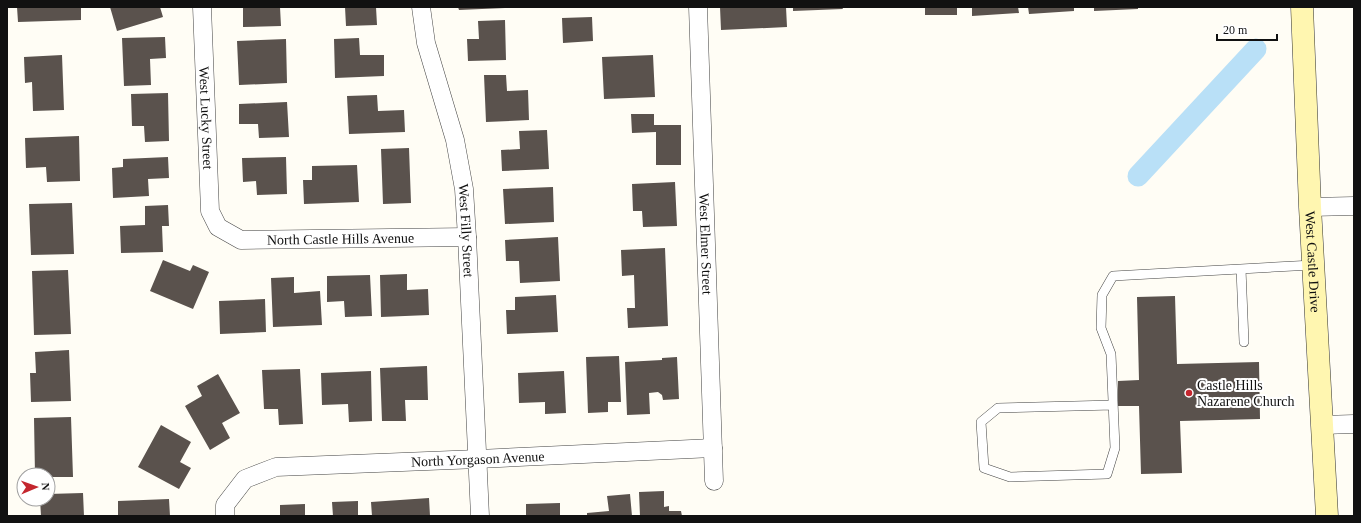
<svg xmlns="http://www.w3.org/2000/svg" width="1361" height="523" viewBox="0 0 1361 523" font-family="Georgia,serif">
	<rect width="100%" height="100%" fill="#fffdf5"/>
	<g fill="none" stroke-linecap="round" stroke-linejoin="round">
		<!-- canal -->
		<path stroke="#b9e0f7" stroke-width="21" d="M1138,176l118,-127"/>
	</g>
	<!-- building -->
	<path fill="#5a524d" d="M17,7h64v13l-63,2z
		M110,7h50l3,10 -46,14z
		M243,7h37l1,19 -38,1z
		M345,7h31l1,18 -31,1z
		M458,7h47v1l-46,2z
		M720,7h66l1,20 -66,3z
		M793,7h49l1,2 -50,2z
		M925,7h32v8h-32z
		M972,7h46l1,6 -47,3z
		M1028,7h46v4l-45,3z
		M1094,7h44v2l-44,2z
		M592,17l1,24 -30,2 -1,-25z
		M505,20l1,40 -38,1 -1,-22h12l-1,-18z
		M165,37l1,21 -16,1 1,26 -27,1 -2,-48z
		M359,38l1,17h24v21l-49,2 -1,-39z
		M286,39l1,44 -48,2 -2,-44z
		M62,55l2,55 -31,1 -1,-29 -7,1 -1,-26z
		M653,55l2,42 -51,2 -2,-42z
		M484,75h22l1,16 21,-1 1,30 -43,2z
		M168,93l1,48 -24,1 -1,-16h-12l-1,-32z
		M377,95l1,16 26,-1 1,22 -56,2 -2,-38z
		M287,102l2,35 -30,1 -1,-14h-19v-20z
		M631,114h23v11h27v40h-25v-33l-24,1z
		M547,130l2,39 -47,2 -1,-21 19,-1 -1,-18z
		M79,136l1,45 -33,1 -1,-15 -20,1 -1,-30z
		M409,148l2,55 -28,1 -2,-55z
		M168,157l1,21 -21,1 1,17 -36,2 -1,-30 11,-1v-8z
		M286,157l1,37 -30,1 -1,-14 -13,1 -1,-24z
		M357,165l2,37 -55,2 -1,-24h9v-14z
		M675,182l2,44 -34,1 -1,-16h-9l-1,-27z
		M553,187l1,35 -49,2 -2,-35z
		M72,203l2,51 -43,1 -2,-51z
		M168,205l1,21h-7l1,26 -42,1 -1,-27 25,-1v-19z
		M558,237l2,44 -40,2 -1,-22h-13l-1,-21z
		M665,248l3,78 -40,2 -1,-20h8l-1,-33 -12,1 -1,-26z
		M163,260l27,11 3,-6 16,7 -16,37 -43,-18z
		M68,270l3,64 -37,1 -2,-64z
		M407,274v16l21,-1 1,26 -48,2 -1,-42z
		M370,275l2,41 -27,1 -1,-16 -17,1v-26z
		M294,277v16l26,-2 2,34 -49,2 -2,-49z
		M556,295l2,37 -51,2 -1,-24h9v-13z
		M1175,296l2,68 82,-2 1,57 -80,2 2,52 -41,1 -2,-68h-21v-25l21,-1 -2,-83z
		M265,299l1,33 -46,2 -1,-33z
		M69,350l2,51 -40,1 -1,-29h6l-1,-21z
		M619,356l2,46h-13v10l-20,1 -2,-56z
		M677,357l2,42 -16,1 -1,-5 -4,-3 -9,1 1,21 -23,1 -2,-53 37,-2v-2z
		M427,366l1,34h-23l1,21h-24l-2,-53z
		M300,369l3,55 -24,1 -1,-16h-14l-2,-39z
		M371,371l1,50 -23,1 -1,-18 -26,1 -1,-32z
		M564,371l2,42 -21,1v-12l-26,1 -1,-30z
		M218,374l22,39 -18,10 8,15 -20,12 -25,-44 17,-10 -5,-10z
		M71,417l2,60h-25v-2h-13l-1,-57z
		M161,425l30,17 -11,20 11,6 -12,21 -41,-22z
		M664,491v16l5,-1v5h12l1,5h-42l-1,-24z
		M83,493l1,23h-43l-1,-17h8v-5z
		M630,494l2,22h-45v-3l22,-2 -2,-15z
		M429,498l1,18h-58l-1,-14z
		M169,499l1,17h-52v-15z
		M358,501v15h-25l-1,-14z
		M560,503v13h-34v-12z
		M305,504v12h-25v-11z"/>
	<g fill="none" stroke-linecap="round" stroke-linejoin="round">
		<defs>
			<path id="lane" d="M1241,269l3,73
				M1113,405l-115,3 -17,14 3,46 26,9 97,-3 8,-26 -4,-94 -10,-26 1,-33 11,-19 200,-11"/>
			<g id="street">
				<path id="s1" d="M202,7l8,204 8,16 23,13 226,-3"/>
				<path id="s2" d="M421,7l5,36 29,97 9,49 3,48 13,279"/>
				<path id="s3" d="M698,7l16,474"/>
				<path d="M1310,207l44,-1"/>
				<path d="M1322,425l32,-1"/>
				<path id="s4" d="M225,516v-11l20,-26 31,-12 202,-8 235,-11"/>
			</g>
			<g id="secondary">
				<path id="s5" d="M1302,7l8,200 17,309"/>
			</g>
		</defs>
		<!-- lane casing -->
		<use href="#lane" stroke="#444" stroke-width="10"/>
		<!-- street casing -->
		<use href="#street" stroke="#444" stroke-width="19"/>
		<!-- secondary casing -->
		<use href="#secondary" stroke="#333" stroke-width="23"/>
		<!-- lane -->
		<use href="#lane" stroke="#fff" stroke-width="9"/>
		<!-- street -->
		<use href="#street" stroke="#fff" stroke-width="18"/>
		<!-- secondary -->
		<use href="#secondary" stroke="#fff6b0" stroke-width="22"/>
	</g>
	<!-- markers -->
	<circle fill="#c4262e" stroke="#fff" stroke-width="1.5" cx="1189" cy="393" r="4"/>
	<g text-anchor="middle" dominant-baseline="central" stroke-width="4" stroke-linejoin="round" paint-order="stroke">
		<!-- street labels -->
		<g font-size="14" fill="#111" stroke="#fff">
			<text stroke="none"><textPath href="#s1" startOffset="111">West Lucky Street</textPath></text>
			<text stroke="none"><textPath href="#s2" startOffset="229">West Filly Street</textPath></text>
			<text stroke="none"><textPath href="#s1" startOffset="348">North Castle Hills Avenue</textPath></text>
			<text stroke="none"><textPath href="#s3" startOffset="237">West Elmer Street</textPath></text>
			<text stroke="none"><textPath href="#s5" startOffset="255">West Castle Drive</textPath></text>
			<text stroke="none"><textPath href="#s4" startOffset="279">North Yorgason Avenue</textPath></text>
		</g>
		<!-- poi labels -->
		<g font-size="14" fill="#111" stroke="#fff" text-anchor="start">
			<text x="1197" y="385">Castle Hills<tspan x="1197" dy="16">Nazarene Church</tspan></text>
		</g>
	</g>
	<!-- border -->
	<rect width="1361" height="523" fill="none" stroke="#111111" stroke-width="16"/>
	<!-- north arrow -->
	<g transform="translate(36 487) rotate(88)"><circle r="19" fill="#ffffff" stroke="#a0a0a0"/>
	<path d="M0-3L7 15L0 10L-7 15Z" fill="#c4262e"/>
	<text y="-6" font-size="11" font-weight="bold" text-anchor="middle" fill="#111111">N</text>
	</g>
	<!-- scale -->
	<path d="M1217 34v6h60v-6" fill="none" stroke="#111111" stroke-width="2"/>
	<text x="1223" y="34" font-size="12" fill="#111111" stroke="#ffffff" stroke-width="3" paint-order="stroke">20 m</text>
</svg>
